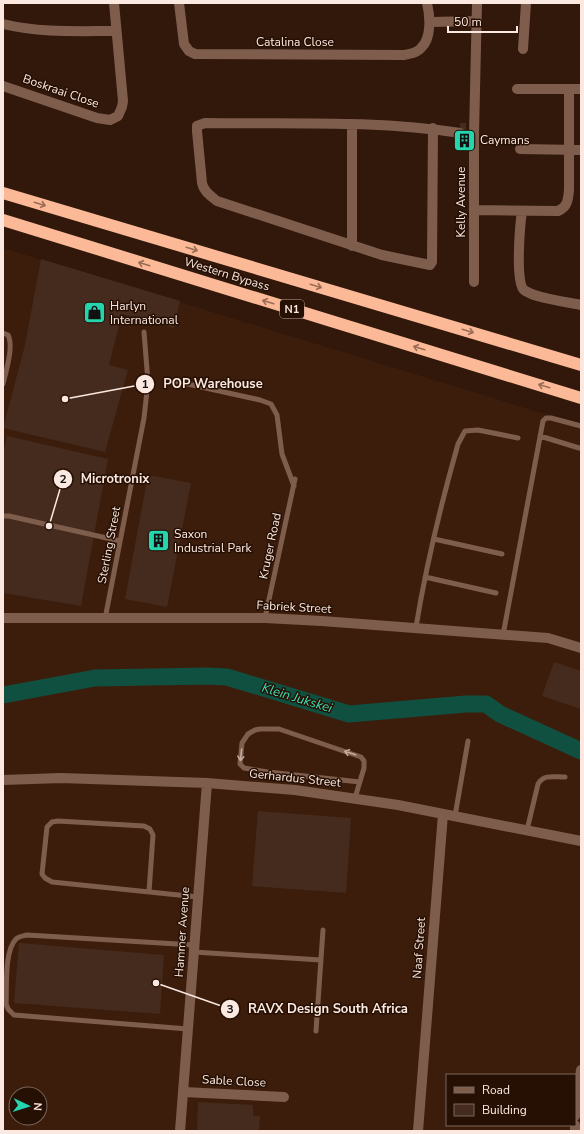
<svg xmlns="http://www.w3.org/2000/svg" width="584" height="1134" viewBox="0 0 584 1134" font-family="'Nunito Sans',sans-serif">
	<rect width="100%" height="100%" fill="#31180b"/>
	<!-- built -->
	<path fill="#3c1d0b" fill-rule="evenodd" d="M3,248l578,177v706h-578zM447,1075h128v50h-128zM16,1094h24v24h-24z"/>
	<g fill="none" stroke-linecap="round" stroke-linejoin="round">
		<!-- river -->
		<path stroke="#105041" stroke-width="17" d="M3,695l92,-17 112,-2 20,1 122,37 117,-10h20l14,10 81,37"/>
	</g>
	<!-- building -->
	<path fill="#452b1d" d="M460,123h6l1,24h-7z
		M41,259l139,42 -6,27 -52,-14 -13,51 19,5 -23,82 -102,-24 22,-83z
		M7,436l101,23 -27,147 -78,-13v-138z
		M148,475l43,8 -24,124 -42,-8z
		M554,662l27,9v38l-39,-13z
		M258,811l93,7 -5,75 -94,-7z
		M19,943l145,12 -4,59 -146,-11z
		M198,1102l55,3v11h7l-1,15h-62z"/>
	<g fill="none" stroke-linecap="round" stroke-linejoin="round">
		<!-- service -->
		<path stroke="#7f5d4d" stroke-width="5" d="M3,333l5,2c6,11 -2,36 -5,49
			M174,381l86,19 11,4 6,11 5,39 12,32
			M540,436l39,12
			M3,516h6l111,25
			M434,539l68,15
			M425,577l71,16
			M265,618l30,-139
			M105,619l39,-201 4,-36 -4,-50
			M416,627c10,-61 25,-123 42,-183l7,-13 13,-1 40,8
			M503,635l40,-214 3,-3h5l30,8
			M355,798l9,-30v-7l-3,-4 -82,-28h-19l-5,1 -7,4 -6,9 -2,21 4,4 24,4 92,10
			M455,816l13,-75
			M527,830l11,-46c6,-10 16,-7 27,-7
			M149,892l4,-57 -3,-6 -6,-3 -86,-5 -6,1 -5,5 -5,47 3,4 7,4 146,15
			M194,952l127,8
			M188,1029l-174,-14 -6,-6 -2,-5c1,-16 -2,-53 10,-65 3,-3 7,-3 11,-4l167,10
			M316,1031l7,-101"/>
		<!-- minor -->
		<path stroke="#7f5d4d" stroke-width="10" d="M179,3l5,41 5,7 6,3 209,1c6,-1 13,-2 17,-7 11,-10 9,-32 6,-45
			M430,22l47,-1
			M3,24c37,9 74,7 112,7
			M523,49l3,-46
			M3,86l94,32 13,2 8,-4 4,-9 1,-6 -9,-98
			M517,89h64
			M433,128l-1,134 -2,3 -48,-10 -165,-54c-7,-6 -13,-9 -15,-18l-5,-52v-5l8,-3c84,1 172,-3 255,10
			M520,149l61,1
			M475,210l83,1c10,-4 10,-12 11,-21v-101
			M522,211c-2,14 -7,72 2,79 10,8 43,12 57,15
			M352,246v-122
			M474,282v-148l3,-131
			M3,618h262l57,3 226,17 33,10
			M3,780l58,-2 146,5 88,7 103,15 183,36
			M183,1092l101,5
			M575,1116l6,-46
			M575,1125v6
			M180,1131l27,-348
			M418,1131l25,-317"/>
		<!-- motorway -->
		<path stroke="#fbb997" stroke-width="12" d="M3,193l578,172
			M3,220l578,178"/>
	</g>
	<!-- one-way arrows -->
	<defs><path id="oneway-shaft" d="M-6 0H5M1.5-3L5.5 0L1.5 3" fill="none" stroke-width="1.6" stroke-linecap="round" stroke-linejoin="round"/></defs>
	<g stroke="#9b6c54">
		<use href="#oneway-shaft" transform="translate(40 204) rotate(17)"/>
		<use href="#oneway-shaft" transform="translate(192 249) rotate(17)"/>
		<use href="#oneway-shaft" transform="translate(144 264) rotate(-163)"/>
		<use href="#oneway-shaft" transform="translate(316 286) rotate(17)"/>
		<use href="#oneway-shaft" transform="translate(268 302) rotate(-163)"/>
		<use href="#oneway-shaft" transform="translate(468 331) rotate(17)"/>
		<use href="#oneway-shaft" transform="translate(419 348) rotate(-163)"/>
		<use href="#oneway-shaft" transform="translate(544 386) rotate(-163)"/>
	</g>
	<g stroke="#c3aa9e">
		<use href="#oneway-shaft" transform="translate(350 753) rotate(-162)"/>
		<use href="#oneway-shaft" transform="translate(241 755) rotate(96)"/>
	</g>
	<!-- icons -->
	<defs>
		<symbol id="building-square" viewBox="-11 -11 22 22"><rect x="-9" y="-9" width="18" height="18" rx="4" fill="#24d5ae" stroke="#260f03"/><path d="M-4-6H4V6H1V3H-1V6H-4ZM-2.5-4.3h1.7v1.8h-1.7ZM.8-4.3h1.7v1.8H.8ZM-2.5-1h1.7V.8h-1.7ZM.8-1h1.7V.8H.8Z" fill="#111"/></symbol>
		<symbol id="shop-square" viewBox="-11 -11 22 22"><rect x="-9" y="-9" width="18" height="18" rx="4" fill="#24d5ae" stroke="#260f03"/><path d="M-5-2.5h2.3a2.7 3.5 0 0 1 5.4 0H5L5.5 6h-11ZM-1.5-2.5h3a1.5 2.3 0 0 0-3 0Z" fill="#111"/></symbol>
	</defs>
	<g fill-rule="evenodd">
		<use href="#building-square" x="452" y="128" width="25" height="25"/>
		<use href="#shop-square" x="82" y="300" width="25" height="25"/>
		<use href="#building-square" x="146" y="528" width="25" height="25"/>
	</g>
	<g text-anchor="middle" dominant-baseline="central" stroke-width="3" stroke-linejoin="round" paint-order="stroke">
		<!-- shield labels -->
		<rect fill="#260f03" stroke="#bba89e" stroke-width="1" x="280" y="300" width="24" height="18" rx="3"/>
		<g font-size="11" font-weight="bold" fill="#fbe9e1">
			<text x="292" y="309">N1</text>
		</g>
		<!-- street labels -->
		<g font-size="12" fill="#fbe9e1" stroke="#260f03">
			<text x="295" y="42">Catalina Close</text>
			<text transform="translate(61 91) rotate(19)">Boskraai Close</text>
			<text transform="translate(461 202) rotate(-90)">Kelly Avenue</text>
			<text transform="translate(227 274) rotate(17)">Western Bypass</text>
			<text transform="translate(109 545) rotate(-79)">Sterling Street</text>
			<text transform="translate(270 546) rotate(-78)">Kruger Road</text>
			<text transform="translate(294 607) rotate(3)">Fabriek Street</text>
			<text transform="translate(295 778) rotate(6)">Gerhardus Street</text>
			<text transform="translate(182 932) rotate(-86)">Hammer Avenue</text>
			<text transform="translate(419 948) rotate(-86)">Naaf Street</text>
			<text transform="translate(234 1081) rotate(3)">Sable Close</text>
		</g>
		<!-- poi labels -->
		<g font-size="12" fill="#fbe9e1" stroke="#260f03" text-anchor="start">
			<text x="480" y="140">Caymans</text>
			<text x="110" y="306">Harlyn<tspan x="110" dy="14">International</tspan></text>
			<text x="174" y="534">Saxon<tspan x="174" dy="14">Industrial Park</tspan></text>
		</g>
		<!-- water labels -->
		<g font-size="13" font-style="italic" fill="#3de0ba" stroke="#260f03">
			<text transform="translate(297 698) rotate(17)">Klein Jukskei</text>
		</g>
	</g>
	<!-- callouts -->
	<path fill="none" stroke="#fbe9e1" stroke-width="1.5" d="M65 399L145 384M49 526L63 479M156 983L230 1009"/>
	<g fill="#fbe9e1" stroke="#260f03" stroke-width="1.5">
		<circle cx="65" cy="399" r="4"/>
		<circle cx="49" cy="526" r="4"/>
		<circle cx="156" cy="983" r="4"/>
		<circle cx="145" cy="384" r="10"/>
		<circle cx="63" cy="479" r="10"/>
		<circle cx="230" cy="1009" r="10"/>
	</g>
	<g font-size="12" text-anchor="middle" font-weight="bold" fill="#111">
		<text x="145" y="388">1</text>
		<text x="63" y="483">2</text>
		<text x="230" y="1013">3</text>
	</g>
	<g font-size="13" text-anchor="middle" font-weight="bold" fill="#fbe9e1" stroke="#260f03" stroke-width="3" stroke-linejoin="round" paint-order="stroke">
		<text x="213" y="388">POP Warehouse</text>
		<text x="115" y="483">Microtronix</text>
		<text x="328" y="1013">RAVX Design South Africa</text>
	</g>
	<!-- border -->
	<rect width="584" height="1134" fill="none" stroke="#fbe9e1" stroke-width="8"/>
	<!-- legend -->
	<rect x="446" y="1074" width="130" height="52" fill="#260f03" stroke="#7b665c"/>
	<rect x="454" y="1087" width="20" height="6" fill="#7f5d4d" stroke="#7b665c"/>
	<text x="482" y="1094" font-size="12" fill="#fbe9e1">Road</text>
	<rect x="454" y="1104" width="20" height="12" fill="#452b1d" stroke="#7b665c"/>
	<text x="482" y="1114" font-size="12" fill="#fbe9e1">Building</text>
	<!-- north arrow -->
	<g transform="translate(28 1106) rotate(94)"><circle r="19" fill="#260f03" stroke="#7b665c"/>
	<path d="M0-3L7 15L0 10L-7 15Z" fill="#24d5ae"/>
	<text y="-6" font-size="11" font-weight="bold" text-anchor="middle" fill="#fbe9e1">N</text>
	</g>
	<!-- scale -->
	<path d="M448 26v6h69v-6" fill="none" stroke="#fbe9e1" stroke-width="2"/>
	<text x="454" y="26" font-size="12" fill="#fbe9e1" stroke="#260f03" stroke-width="3" paint-order="stroke">50 m</text>
</svg>
